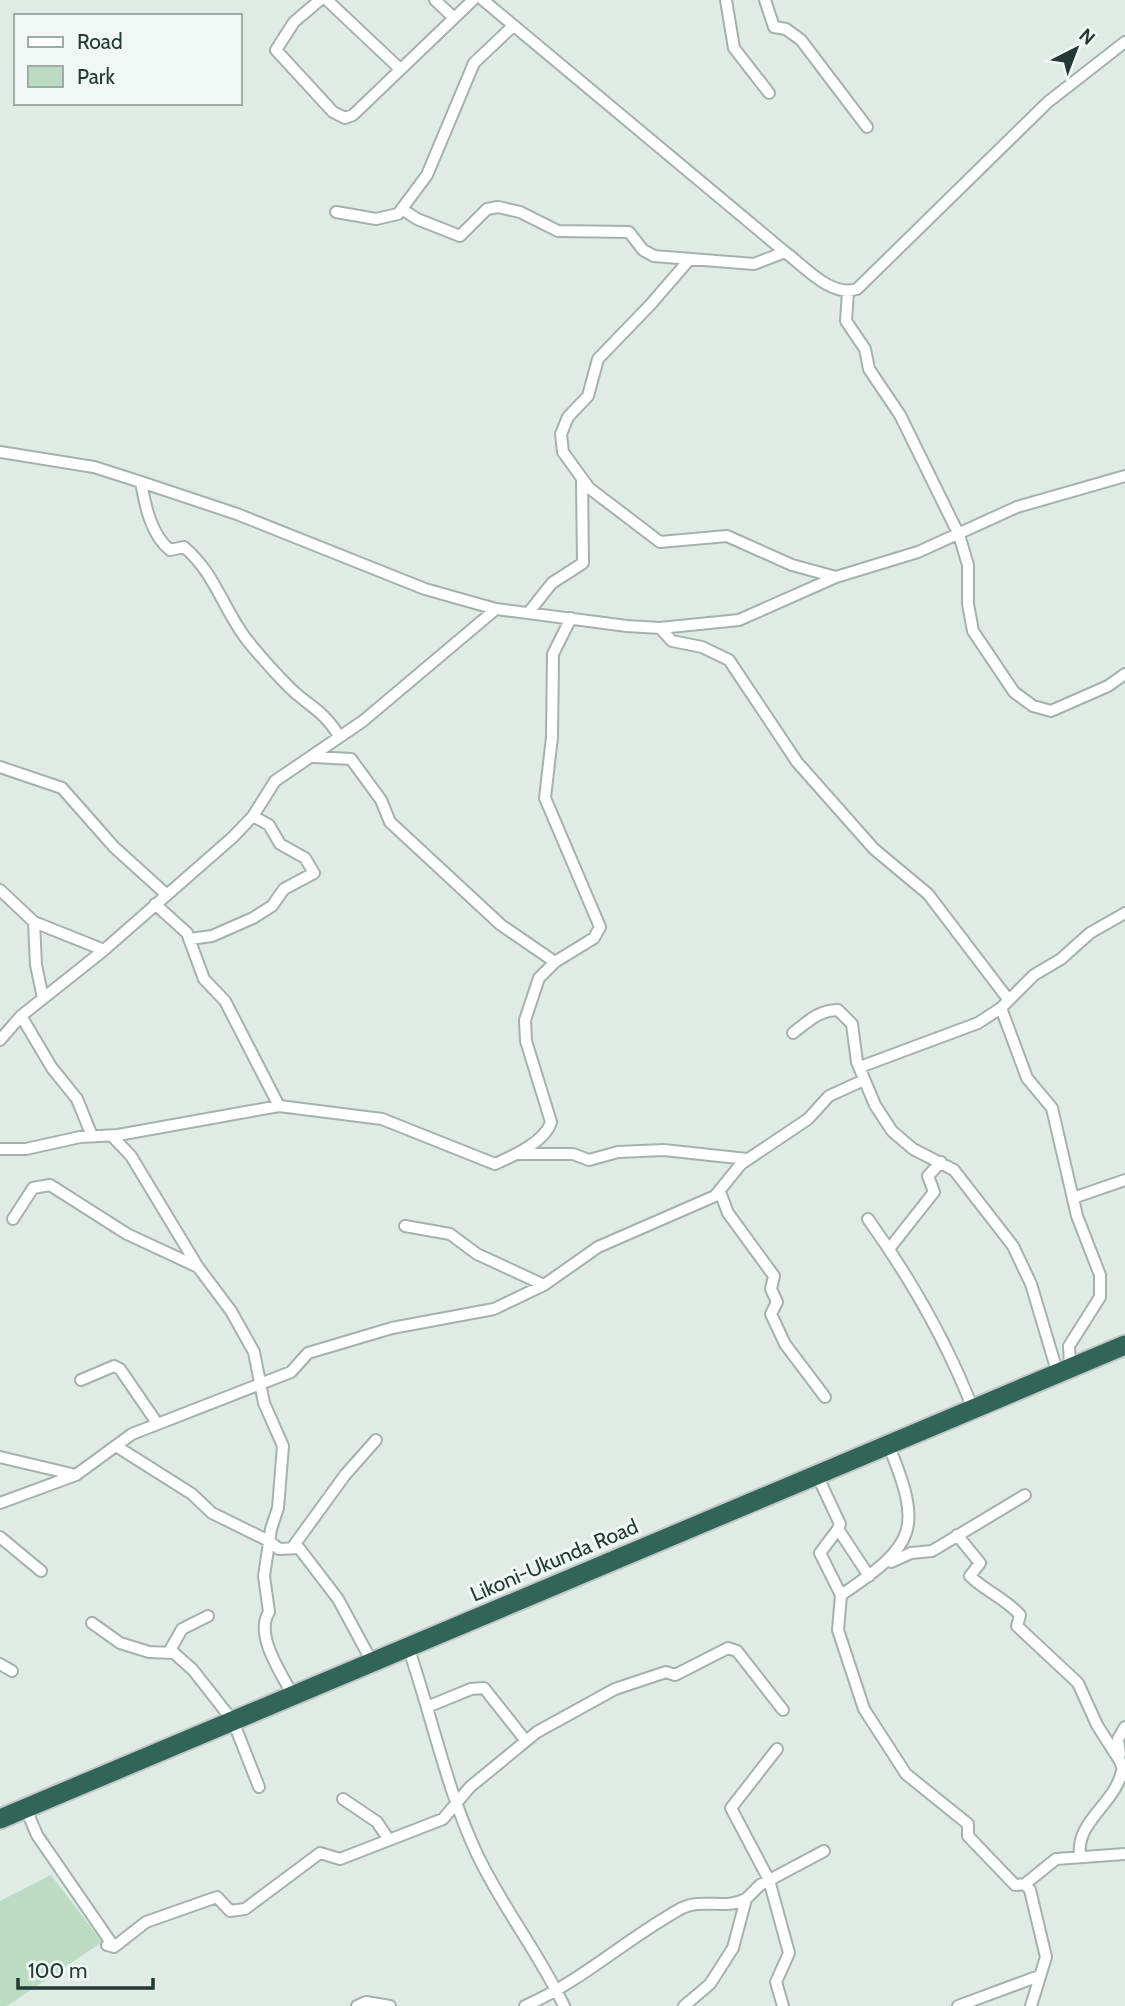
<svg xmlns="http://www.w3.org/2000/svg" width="1125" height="2006" viewBox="0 0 1125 2006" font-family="Cabin,sans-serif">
	<rect width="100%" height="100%" fill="#e1ebe6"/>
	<!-- green -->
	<path fill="#bbdbc2" d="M51,1875l51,67 -95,64h-7v-105z"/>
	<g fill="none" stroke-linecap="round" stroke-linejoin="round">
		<defs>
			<path id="street" d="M320,0l-26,22 -18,28 57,62 12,6 8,-3 120,-115
				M327,0l72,68
				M435,0l18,17
				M483,0l302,252c19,14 46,46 72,37l191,-187 77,-60
				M726,0l8,48 35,45
				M765,0l9,27 12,2 15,11 66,87
				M402,209l15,10 43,17 27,-27 11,-2 22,5 38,19 71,1 14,18 11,6 100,8 31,-12
				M336,212l40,7 22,-5 29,-39 47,-112 38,-36
				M689,260l-38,44 -53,55 -10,37 -20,21 -7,17 2,18 26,36 71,54 67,-6 65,29 44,12
				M848,292l-2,29 19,28 4,20 31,46 59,120 9,30v39l5,27 41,61 19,14 18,5 57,-25 17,-12
				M0,452l94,15 47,15 96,32 188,75 71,20 131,17 33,2 79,-8 97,-43 82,-25 99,-45 108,-31
				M141,482c4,23 10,53 29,68l14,-3c31,26 39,62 63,93 13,16 28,33 43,48 21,20 32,21 49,48
				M529,612l23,-29 31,-20 -1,-83
				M660,628l12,13 30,6 27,13 68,102 77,87 54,45 80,105
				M314,757l37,2 30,41 9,22 111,103 54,37
				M0,767l62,21 52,59 53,48
				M0,890l34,32 70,28
				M155,904l32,29 17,46 21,22 54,105
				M34,922l2,43 7,33
				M190,939l22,-3 41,-18 19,-12 12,-17 30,-16 -9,-15 -25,-14 -11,-19 -16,-9
				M1001,1008l26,70 25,30 25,108 23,59v22l-31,49 1,20
				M21,1016l31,52 25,31 15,37
				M793,1033c14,-11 26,-23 45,-23l14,14 5,38 18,43 17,26 21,18 41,21 59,76 18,38 26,87
				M0,1040l21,-24 83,-66 129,-113 20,-21 22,-35 88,-60 133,-112
				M860,1067l118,-44 23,-15 33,-33 27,-16 29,-26 35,-20
				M112,1136l19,20 67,111
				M0,1149h26l54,-12 38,-2 161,-29 103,13 113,45c18,-8 50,-22 56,-42l-25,-81 -1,-21 14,-42 16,-16 39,-24 6,-11 -55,-129 7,-61 1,-83 18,-36
				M516,1154h57l16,6 29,-8 46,-2 83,9
				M720,1192l8,21 46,63 -3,13 6,13 -6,12 14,30 40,53
				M1073,1198l52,-18
				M13,1219l20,-31 17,-3 77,49 71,33 33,44 23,41 10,51 19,43 -5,62 -7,21 -7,47 5,36c-15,23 13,62 24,84
				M868,1219c43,60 78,121 105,190
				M405,1226l45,8 27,20 67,31
				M889,1249l45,-57 -6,-16 13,-14
				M81,1380l33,-14 6,3 37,54
				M116,1446l76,48 20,19 57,28 10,8 20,-1 39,51 34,63
				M0,1457l76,18
				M817,1475l23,49 -2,5 31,47
				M0,1503l76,-28 56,-41 159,-62 17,-19 84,-25 102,-19 50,-24 54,-38 117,-51 26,-32 67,-45 21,-23 35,-16
				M838,1529l-18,24 21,42 -3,35 26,79 42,65 62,50v12l47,49 10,-1 5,6 16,67 -15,49
				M957,1535l23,28 -10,13c15,15 35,22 50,39l-3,11 61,57 19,42 23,36 5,15
				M0,1537l41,34
				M292,1548l53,-73 31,-35
				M891,1562l20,-9 21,-2 93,-56
				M841,1595c76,-51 82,-66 47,-151
				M92,1623l28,20 29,9 25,1 19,17 40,51 26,66
				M408,1647c24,69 38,141 69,207 25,53 62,99 87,152
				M169,1652l13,-23 26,-13
				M0,1664l12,7
				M427,1707l44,-18 13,-1 42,53
				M777,1749l-46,59 38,72 20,73 -13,29 7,24
				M1120,1754l-2,-15 7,-12
				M343,1799l34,23 12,18
				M26,1809l11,26 77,112
				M1080,1855c-4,-34 35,-51 42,-84
				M1025,1884l31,-25 69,-5
				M107,1945l7,2 32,-25 71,-25 13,14 15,-2 75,-56 20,6 103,-40 27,-32 67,-55 78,-43 51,-17 9,3 53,-27 9,3 46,59
				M357,2006l9,-4 24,4
				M525,2006c57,-25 102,-68 157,-98 20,-10 44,2 64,-9
				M684,2006l26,-22 23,-36 13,-49 14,-14 64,-34
				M958,2006l81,-30"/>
			<path id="highway" d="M0,1819l1125,-474"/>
		</defs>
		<!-- street casing -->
		<use href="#street" stroke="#a4b2ad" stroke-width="14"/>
		<!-- highway casing -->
		<use href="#highway" stroke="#c1c8c6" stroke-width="23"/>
		<!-- street -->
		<use href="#street" stroke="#fff" stroke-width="10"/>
		<!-- highway -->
		<use href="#highway" stroke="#306557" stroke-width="19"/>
	</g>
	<g text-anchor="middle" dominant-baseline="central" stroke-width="6" stroke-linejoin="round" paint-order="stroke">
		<!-- street labels -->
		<g font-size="21" fill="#223a33" stroke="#f1f7f4">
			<text transform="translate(554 1560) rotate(-23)">Likoni-Ukunda Road</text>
		</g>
	</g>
	<!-- legend -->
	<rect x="14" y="14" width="228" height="91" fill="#f1f7f4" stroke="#9eaba7" stroke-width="2"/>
	<rect x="28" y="37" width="35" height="10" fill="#ffffff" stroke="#9eaba7" stroke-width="2"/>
	<text x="77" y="49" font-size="21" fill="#223a33">Road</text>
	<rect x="28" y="66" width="35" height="21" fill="#bbdbc2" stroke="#9eaba7" stroke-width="2"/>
	<text x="77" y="84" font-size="21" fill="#223a33">Park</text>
	<!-- north arrow -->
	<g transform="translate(1076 49) rotate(42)" stroke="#f1f7f4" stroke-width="5" paint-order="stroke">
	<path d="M0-5L12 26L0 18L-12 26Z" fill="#223a33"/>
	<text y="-10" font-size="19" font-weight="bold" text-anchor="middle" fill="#223a33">N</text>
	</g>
	<!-- scale -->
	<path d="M18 1978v10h135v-10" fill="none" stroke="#223a33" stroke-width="3.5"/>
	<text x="28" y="1978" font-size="21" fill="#223a33" stroke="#f1f7f4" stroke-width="5" paint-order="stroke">100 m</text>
</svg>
